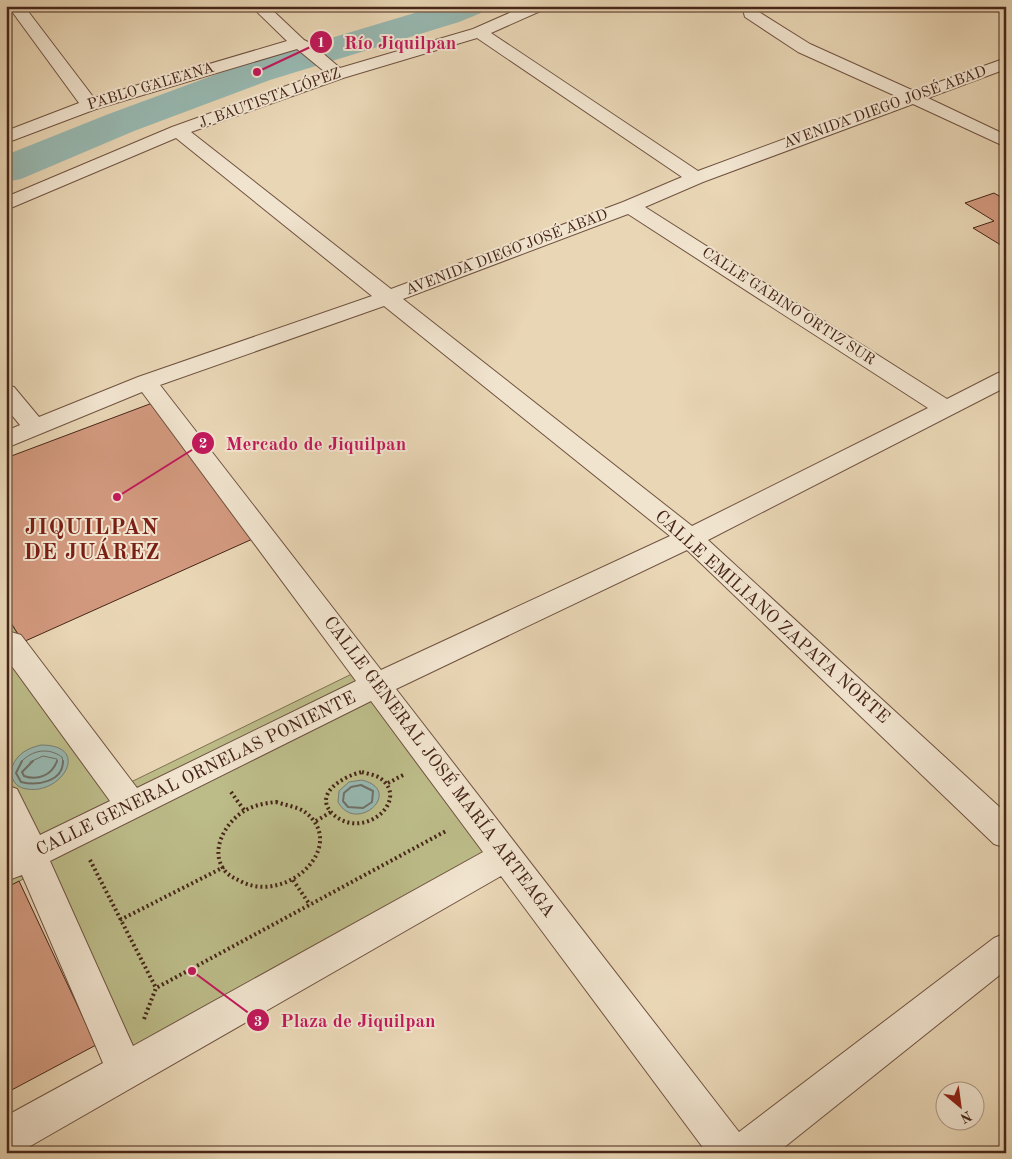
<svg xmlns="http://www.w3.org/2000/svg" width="1012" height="1159" viewBox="0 0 1012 1159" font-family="'Old Standard TT',serif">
	<rect width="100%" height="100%" fill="#e9d6b5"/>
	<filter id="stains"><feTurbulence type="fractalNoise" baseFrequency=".004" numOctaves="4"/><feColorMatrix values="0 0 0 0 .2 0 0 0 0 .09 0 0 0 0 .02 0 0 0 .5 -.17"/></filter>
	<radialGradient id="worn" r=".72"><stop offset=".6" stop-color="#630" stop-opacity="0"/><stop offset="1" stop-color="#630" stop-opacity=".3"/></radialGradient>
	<!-- green -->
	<path fill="#bcbc89" stroke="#827151" d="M6,615l17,28 106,140 235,-115 142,188 -381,215 -88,-199 -31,16z"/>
	<!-- water -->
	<path fill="#98b9b2" stroke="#787e75" d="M41,745c51,0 21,50 -14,44 -17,-2 -20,-20 -9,-32 6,-7 15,-10 23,-12z
		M362,780c43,11 -6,55 -24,22l1,-11 10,-9z"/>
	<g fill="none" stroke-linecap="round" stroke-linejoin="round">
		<!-- shore-far1 -->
		<path stroke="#707066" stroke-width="1" d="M21,762c11,-12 27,-15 41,-5l1,5
			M30,762l13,-6 14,3v3"/>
		<!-- shore -->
		<path stroke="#707066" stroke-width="2" d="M22,761l-6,12 5,9c16,4 42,0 42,-21
			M33,761l-11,11 2,4c14,5 28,-1 33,-15
			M361,785l12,6 -1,11 -9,6 -15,-1 -5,-6 1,-8 7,-6z"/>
		<!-- river -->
		<path fill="#98b9b2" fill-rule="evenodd" d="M438,6h48l-5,7 -22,9 -189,58 -136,51 -113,48 -15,3v-27l100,-40 138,-51z"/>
	</g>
	<!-- building -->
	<path fill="#d2997e" stroke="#472619" d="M994,193l12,7v46l-2,1 -31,-19 21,-7 -29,-18z
		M155,402l102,135 -234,105 -17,-27v-157z
		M19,881l77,164 -90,48v-205z"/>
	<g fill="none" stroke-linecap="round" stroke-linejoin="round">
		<defs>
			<path id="minor" d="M8,6h16l70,92 193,-57 -36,-35h17l36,34 8,4 28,24 133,-39 52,-23h22l-2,3 -54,24 207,138 200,-74 -100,-45 -53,-35 -3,-11h16l1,6 51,32 104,47 92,-33v11l-78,29 78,37v12l-93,-43 -210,78 -58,25 302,192 51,-26 8,-2v16l-298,153 298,273v35l-12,-4 -307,-294 -291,139 343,443 255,-194 12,-5v37l-229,183h-70l-206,-277 -481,276 -14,1v-37l97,-53 -81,-188 -16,6v-30l6,-3 -6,-15v-48l11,4 23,46 70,-34 -104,-143v-25l5,-1 10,3 116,153 219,-107 -214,-289 -136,56v-17l14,-6 -14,-17v-23l8,2 25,30 99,-40 234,-81 -196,-158 -170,72v-13l166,-70 153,-55 -28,-23 -201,60 -90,34v-12l73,-28zM477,38l205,139 -59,25 -232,87 -200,-157 152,-54zM628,214l300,194 -236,118 -289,-227zM384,306l286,230 -289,134 -221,-285zM371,701l112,151 -350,194 -83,-185z"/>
		</defs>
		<!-- minor casing -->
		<use href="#minor" stroke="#705240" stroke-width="2"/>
		<!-- path -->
		<path stroke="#472619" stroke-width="4" stroke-dasharray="2 3" stroke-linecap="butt" d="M362,772c6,2 14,3 18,6 31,22 -16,63 -46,37 -23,-20 9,-39 28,-43z
			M388,783l17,-9
			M231,792l13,18
			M276,802c9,3 22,5 29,10 43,33 -15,90 -61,71 -7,-4 -14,-6 -19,-12 -17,-21 2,-51 21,-61 9,-5 20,-7 30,-8z
			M316,821l15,-9
			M90,860l66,128
			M293,880l17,25
			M120,920l104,-53
			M144,1019l12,-31 290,-157"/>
		<!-- minor -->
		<use href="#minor" fill="#f1e4cf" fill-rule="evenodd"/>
	</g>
	<g text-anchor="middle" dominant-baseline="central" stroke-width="4" stroke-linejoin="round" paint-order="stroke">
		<!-- far-street labels -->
		<g font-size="15" fill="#472619" stroke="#f1e4cf">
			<text transform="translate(151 87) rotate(-17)">PABLO GALEANA</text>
			<text transform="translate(270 99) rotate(-20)">J. BAUTISTA LÓPEZ</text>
			<text transform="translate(885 108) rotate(-20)">AVENIDA DIEGO JOSÉ ABAD</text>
			<text transform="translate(507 253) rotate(-21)">AVENIDA DIEGO JOSÉ ABAD</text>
			<text transform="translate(788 307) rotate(33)">CALLE GABINO ORTIZ SUR</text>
		</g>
		<!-- street labels -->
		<g font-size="18" fill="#472619" stroke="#f1e4cf">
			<text transform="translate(772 617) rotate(42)">CALLE EMILIANO ZAPATA NORTE</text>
			<text transform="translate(439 767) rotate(53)">CALLE GENERAL JOSÉ MARÍA ARTEAGA</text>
			<text transform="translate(196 774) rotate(-26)">CALLE GENERAL ORNELAS PONIENTE</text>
		</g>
		<!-- district labels -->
		<g font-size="22" font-weight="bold" letter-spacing="1" fill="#7a1f14" stroke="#f1e4cf">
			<text x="92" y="528">JIQUILPAN<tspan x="92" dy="25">DE JUÁREZ</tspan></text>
		</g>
	</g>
	<!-- callouts -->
	<path fill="none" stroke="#c2185b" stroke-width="2" d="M257 72L321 42M117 497L203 443M192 971L258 1020"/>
	<g fill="#c2185b" stroke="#f1e4cf" stroke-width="2">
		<circle cx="257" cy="72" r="5"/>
		<circle cx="117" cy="497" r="5"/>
		<circle cx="192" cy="971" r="5"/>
		<circle cx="321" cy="42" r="12"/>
		<circle cx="203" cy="443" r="12"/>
		<circle cx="258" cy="1020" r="12"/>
	</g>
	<g font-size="15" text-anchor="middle" font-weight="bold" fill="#fff">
		<text x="321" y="47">1</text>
		<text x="203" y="448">2</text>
		<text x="258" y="1026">3</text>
	</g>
	<g font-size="19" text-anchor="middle" font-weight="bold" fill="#c2185b" stroke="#f1e4cf" stroke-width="4" stroke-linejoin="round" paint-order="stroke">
		<text x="400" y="49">Río Jiquilpan</text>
		<text x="316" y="450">Mercado de Jiquilpan</text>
		<text x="358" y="1027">Plaza de Jiquilpan</text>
	</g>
	<!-- margin -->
	<rect width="1012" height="1159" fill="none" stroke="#e9d6b5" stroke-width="25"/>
	<rect x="8" y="8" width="997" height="1144" fill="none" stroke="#472619" stroke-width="2.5"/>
	<rect x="12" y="12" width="987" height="1134" fill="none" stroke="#472619"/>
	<!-- north arrow -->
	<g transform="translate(960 1106) rotate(151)"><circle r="24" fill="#f1e4cf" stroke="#ad9886"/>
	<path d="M0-4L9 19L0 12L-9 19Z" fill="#8f2418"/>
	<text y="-8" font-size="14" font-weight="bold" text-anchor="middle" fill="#472619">N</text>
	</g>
	<rect width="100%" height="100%" filter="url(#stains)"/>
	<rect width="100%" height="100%" fill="url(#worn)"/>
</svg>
